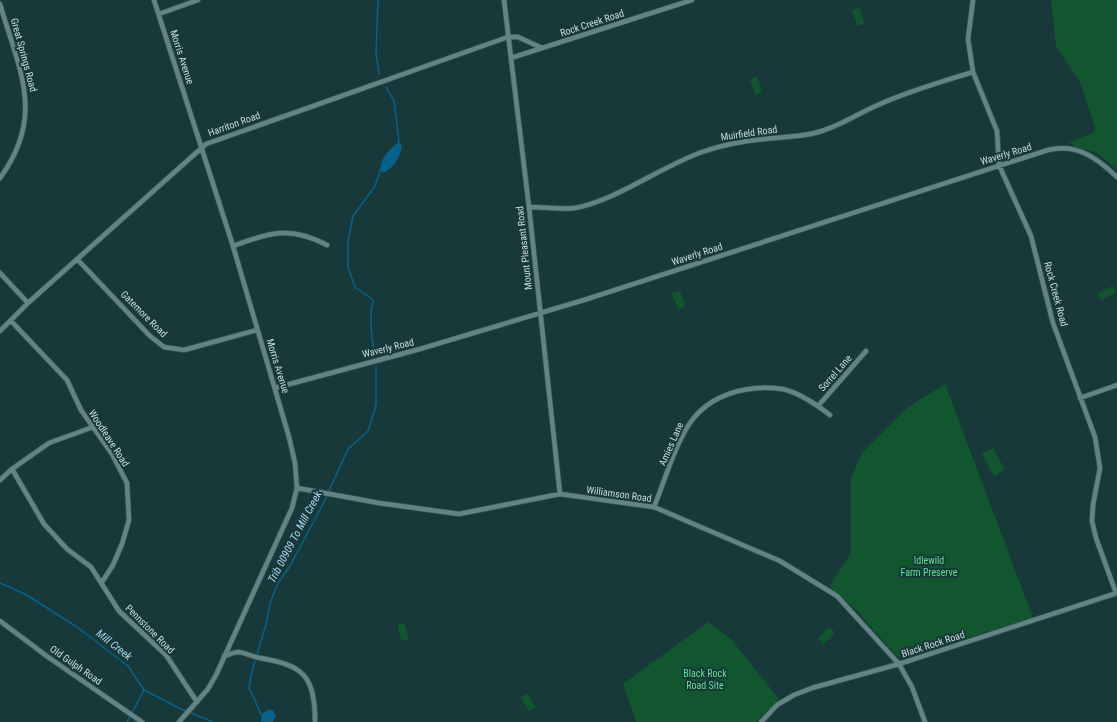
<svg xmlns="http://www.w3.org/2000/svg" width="1117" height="722" viewBox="0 0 1117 722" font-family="'Roboto Condensed',sans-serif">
	<rect width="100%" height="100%" fill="#183939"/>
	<!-- green -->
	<path fill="#11562f" d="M1051,0h66v170l-21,-18 -22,-5 -1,-3 -5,-1 25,-10 2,-5 -15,-46 -24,-36z
		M860,8l4,16 -7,2 -5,-16z
		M757,77l5,15 -7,3 -5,-16z
		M1113,286l3,7 -15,7 -3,-7z
		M680,291l5,15 -7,3 -6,-16z
		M945,384l88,234 -132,40 -5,-3 -40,-45 -27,-24 22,-33v-75l11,-25 45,-45z
		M993,448l12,22 -11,6 -12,-22z
		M708,622l23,17 48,60 -23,23h-120l-13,-38z
		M404,623l5,16 -7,2 -5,-16z
		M830,627l5,6 -12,11 -5,-6z
		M527,694l9,14 -7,3 -9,-14z"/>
	<!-- water -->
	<path fill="#08618b" d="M399,142l3,4c-2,11 -8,23 -20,27 -5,-13 8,-24 17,-31z
		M273,710l3,5 -3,7h-12c0,-8 4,-13 12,-12z"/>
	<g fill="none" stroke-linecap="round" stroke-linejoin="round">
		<!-- stream -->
		<path stroke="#08618b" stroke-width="1.5" d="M378,0l-2,52 3,22
			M386,87l8,14 5,41 -2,3
			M374,350c-3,-17 -5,-33 -1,-50l-18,-13 -7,-20v-26l5,-25 22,-30 6,-18
			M0,583l25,11 52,33 51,39 16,24 37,19 32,13
			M262,716l-13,-28 3,-17 15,-50 3,-18 8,-20 12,-17 34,-64 24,-53 20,-18 8,-26v-38
			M127,722l17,-32"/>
		<defs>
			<path id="minor" d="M154,0l79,246 56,191 6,26 2,25 -5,20 -76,167 -8,14 -29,33
				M504,0l25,207 31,287
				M973,0l-5,39 5,33 24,59 2,34 32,71 22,87 42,114 5,31 -7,37 -1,16 4,17 20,55
				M0,4c19,66 46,111 0,174
				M159,14l39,-14
				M511,58l181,-58
				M529,207c16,0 30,3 46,1 42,-8 85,-41 127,-56 20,-7 41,-11 62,-13 17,-2 34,-2 51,-6 25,-6 41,-19 63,-28 31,-14 63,-23 95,-33
				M233,246c37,-13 56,-21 94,-1
				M77,259l73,77 14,11 20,3 73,-20
				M0,273l28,30
				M11,321l56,59 14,30 31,44 15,29 2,37 -7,24 -9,21 -11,17
				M0,331l28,-28 178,-159 302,-107h10l24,11
				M275,388l145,-39 164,-49 464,-150c29,-7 49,8 69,27
				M1080,398l37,-13
				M818,406l48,-55
				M12,469l37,-26 44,-16
				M0,480l12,-11 32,55 23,25 24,18 28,44 47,44 31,47
				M297,488l82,15 80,11 101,-20 94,13 126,54 57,35 62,68 13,23 13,35
				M654,507c10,-24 21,-63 36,-84 20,-29 58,-39 92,-34 17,3 35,16 48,26
				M0,621l48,36 94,65
				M224,656c4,-1 10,-4 15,-4 7,1 14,5 21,6 42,7 55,17 55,62
				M761,722l16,-17 17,-10 18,-7 87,-24 218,-71"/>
		</defs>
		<!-- minor casing -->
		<use href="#minor" stroke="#385454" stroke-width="6"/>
		<!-- minor -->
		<use href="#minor" stroke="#628484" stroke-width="4.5"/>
	</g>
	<g text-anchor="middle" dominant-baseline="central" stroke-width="4" stroke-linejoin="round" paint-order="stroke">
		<!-- street labels -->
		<g font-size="10" fill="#c9dbdb" stroke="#183939">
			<text transform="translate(592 23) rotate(-18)">Rock Creek Road</text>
			<text transform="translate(24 55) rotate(75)">Great Springs Road</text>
			<text transform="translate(182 57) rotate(72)">Morris Avenue</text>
			<text transform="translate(234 124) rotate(-20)">Harriton Road</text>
			<text transform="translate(749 133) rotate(-8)">Muirfield Road</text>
			<text transform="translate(1006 154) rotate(-17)">Waverly Road</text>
			<text transform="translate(524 248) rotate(-96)">Mount Pleasant Road</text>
			<text transform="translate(697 254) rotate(-18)">Waverly Road</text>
			<text transform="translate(1056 294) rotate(75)">Rock Creek Road</text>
			<text transform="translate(144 314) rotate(45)">Gatemore Road</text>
			<text transform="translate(388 348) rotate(-14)">Waverly Road</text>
			<text transform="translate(278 366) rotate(73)">Morris Avenue</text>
			<text transform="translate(835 373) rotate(-49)">Sorrel Lane</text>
			<text transform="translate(109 438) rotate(57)">Woodleave Road</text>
			<text transform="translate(671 444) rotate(-66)">Amies Lane</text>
			<text transform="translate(619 494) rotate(8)">Williamson Road</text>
			<text transform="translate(150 629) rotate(45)">Pennstone Road</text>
			<text transform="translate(933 644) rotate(-18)">Black Rock Road</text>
			<text transform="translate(76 665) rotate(35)">Old Gulph Road</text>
		</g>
		<!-- park labels -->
		<g font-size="10" fill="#64de92" stroke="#183939">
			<text x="929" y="560">Idlewild<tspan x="929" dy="12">Farm Preserve</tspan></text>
			<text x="705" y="673">Black Rock<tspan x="705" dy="12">Road Site</tspan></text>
		</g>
		<!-- water labels -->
		<g font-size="11" font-style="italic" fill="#aad6f4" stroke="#183939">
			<text transform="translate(295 537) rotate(-62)">Trib 00909 To Mill Creek</text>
			<text transform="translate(114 645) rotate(38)">Mill Creek</text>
		</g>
	</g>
</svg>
